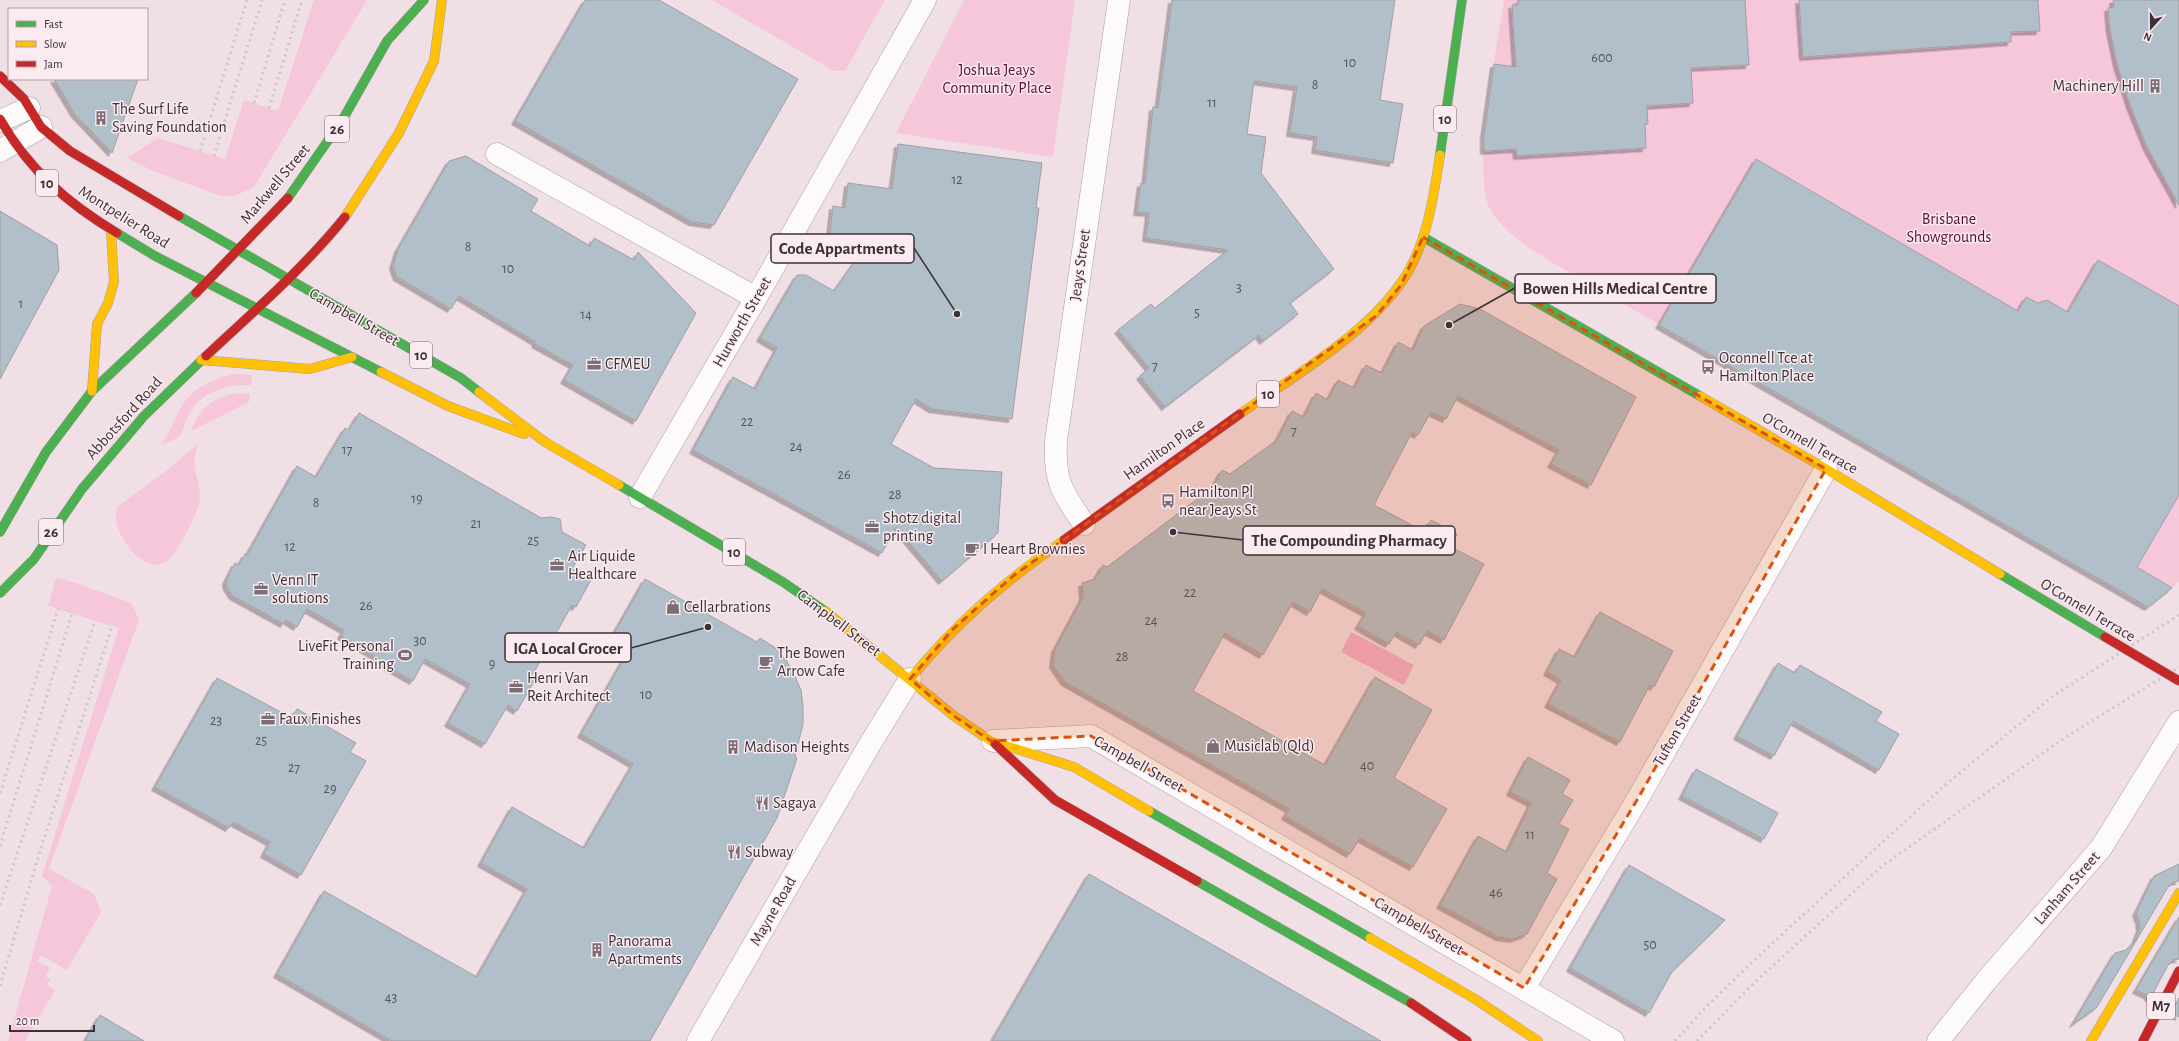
<svg xmlns="http://www.w3.org/2000/svg" width="2179" height="1041" viewBox="0 0 2179 1041" font-family="'Alegreya Sans',sans-serif">
	<defs>
		<filter id="shadow"><feDropShadow dx="-3.5" dy="3.5" stdDeviation="0" flood-color="#0004"/></filter>
	</defs>
	<rect width="100%" height="100%" fill="#f0dfe5"/>
	<!-- green -->
	<path fill="#f6c7da" d="M314,0h53l-113,187 -19,9h-14l-68,-25 -26,-13 31,-20 67,21 19,-59 34,11z
		M712,0h173l-40,71h-11z
		M964,0h111l-22,157 -157,-24z
		M1504,0h675v582l-31,25 -602,-348c-19,-13 -43,-28 -55,-48 -21,-35 7,-168 13,-211z
		M235,374l17,1 -1,10c-23,0 -47,5 -60,26 -5,8 -7,17 -12,26l-18,8c7,-10 11,-20 16,-30 11,-25 33,-36 58,-41z
		M237,393l13,1 -1,8 -58,29c7,-22 23,-34 46,-38z
		M199,443c-10,23 0,31 1,54 0,13 -20,50 -29,60 -23,28 -63,-26 -54,-50l48,-35z
		M56,578l17,4 58,21 8,17 -90,249 45,25 7,18 -34,58 -26,-15 -4,6 13,7 -5,8 5,3 -3,6 8,5 -30,51h-17l44,-155 -10,-10 77,-248 -71,-22z"/>
	<!-- water -->
	<path fill="#f2aecb" d="M1351,632l63,33 -10,20 -63,-33z"/>
	<!-- building -->
	<path fill="#b0bfc9" stroke="#a29fa4" filter="url(#shadow)" d="M585,0h74l139,79 -84,146 -22,-3 -177,-101z
		M1172,0h223l-15,100 23,4 -10,59 -78,-13 2,-13 -27,-4 7,-46 -43,-6 -7,53 19,3 -5,36 73,96 -44,34 8,11 -35,27 -4,-6 -94,72 -25,-31 9,-8 -31,-38 33,-26 4,4 73,-58 -82,-12 3,-25 -12,-1 4,-29 4,1 8,-77 5,1z
		M1518,0h227l4,65 -58,3 2,35 -46,3 1,18h-3l1,24 -129,8 -1,-7 -32,2v-16l10,-71 22,3 -4,-62h6z
		M1799,0h239l2,31 -29,1v10l-208,15z
		M2113,0h66v205l-32,-58 -17,-42 -13,-41 -7,-34 -2,-22 6,-1z
		M54,79h84l-26,74 -37,-39z
		M898,144l144,19 -6,45h3l-27,211 -80,-10 -16,-10 -25,45 43,24 68,4 -4,61 -56,48 -46,-54 -14,26 -189,-103 40,-73 22,12 22,-41 -17,-10 37,-63h9l28,16 32,-45 -37,-5 4,-35 12,2 3,-25 44,6z
		M466,156l72,43 -7,12 59,35 4,-8 40,22 4,-8 58,61 -60,108 -72,-41 9,-15 -38,-21 1,-2 -77,-46 -8,13 -54,-32 -4,-11 5,-17 51,-88z
		M1756,159l262,152 8,-14 12,6 9,-3 21,12 30,-52 81,46v189l-42,72 35,21 -24,19 -489,-282z
		M0,211l57,34 2,25 -59,109z
		M1460,304l20,5 156,88 -45,88 -40,-21 8,-14 -101,-54 -12,23 -15,-7 -13,23 -6,-3 -38,73 51,27 6,-12 26,14 -6,13 33,17 -40,76 -17,-9 -8,14 -23,-13 -7,12 -31,-18 8,-13 -44,-24 -12,23 -17,-10 -30,53 -38,-22 -32,58 132,74 50,-88 57,33 -38,68 53,31 -34,58 -53,-29 -10,16 -65,-38 4,-7 -224,-127 -12,-17 2,-16 28,-52 -1,-14 13,-4 8,-14 4,2 105,-79 10,-18 8,4 47,-34 15,-29 12,6 12,-24 12,7 10,-20 16,8 12,-23 16,8 16,-31 15,8 11,-24z
		M359,413l182,105 10,-1 9,2 2,13 24,13 -14,24 19,11 -15,27 -4,-2 -39,69 4,2 -20,35 -9,-6 -23,39 -37,-21 22,-39 -45,-25 -12,22 -37,-21 1,-3 -36,-21 3,-6 -37,-21 -10,18 -11,-7 -2,4 -51,-28 -6,-9 -1,-6 9,-18 4,2 6,-11 2,1 50,-89 19,11 29,-49 4,2z
		M645,579l112,63 3,-4 14,9 12,13 8,14 7,16 2,17v17l-8,32 2,2 -20,60 -127,223h-258l-115,-67 47,-83 153,86 50,-88 -46,-26 31,-56 72,41 49,-84 -52,-30 45,-79 -18,-11z
		M1600,612l73,39 -19,36 -4,-2 -30,57 -72,-38 13,-24 -14,-8 12,-23 16,8z
		M1778,663l17,10 5,-8 82,47 -6,9 23,13 -20,36 -86,-49 -19,35 -37,-20z
		M217,678l75,40 5,-9 59,34 -6,9 16,9 -65,114 -37,-21 6,-12 -37,-20 -4,6 -74,-41z
		M1528,757l42,23 -8,14 11,6 -14,24 10,5 -22,44 10,6 -30,55 -14,5 -14,-2 -59,-32 38,-69 29,16 24,-49 -21,-11z
		M1696,769l82,44 -14,26 -82,-43z
		M2179,864v17l-6,1 -5,5 -71,120 -24,17 42,-71 11,-3 9,-9 5,-13 -1,-8 -3,-7 18,-37z
		M1629,865l96,55 -53,52 -23,41 -79,-45z
		M1089,874l292,167h-389z
		M2179,917v42l-6,1 -5,5 -18,34 -3,-4 -11,-5z
		M2179,998v19l-8,-4z
		M100,1015l44,26h-59z"/>
	<g fill="none" stroke-linecap="round" stroke-linejoin="round">
		<defs>
			<path id="street" d="M0,121l29,-13
				M0,151l41,-24
				M497,154l259,144
				M640,497l116,-199 169,-298
				M1084,524c-22,-32 -30,-42 -28,-83l63,-441
				M993,741l98,-5 522,305
				M1524,988l113,-188 189,-331
				M698,1041l172,-297 40,-65
				M1938,1041l48,-60 115,-133 78,-126"/>
			<path id="fast" d="M1440,155l22,-155
				M288,198l55,-79 44,-78 37,-41
				M179,216l282,162 18,14
				M117,233l38,23 226,116
				M1423,237l277,159
				M619,485l164,97 42,29
				M0,532l46,-80 46,-61 104,-98
				M2000,574l105,63
				M0,593l34,-34 48,-70 62,-73 62,-60
				M1149,811l221,127
				M1197,881l214,122"/>
			<path id="slow" d="M345,217l54,-84 35,-72 8,-61
				M201,360l109,9 42,-12
				M381,372l67,34 76,28
				M92,391l5,-67 11,-21 6,-21 -3,-51
				M479,392l66,50 74,43
				M1700,396l126,73 174,105
				M1240,414c55,-39 133,-83 168,-142 20,-35 26,-78 32,-117
				M825,611l129,105 37,25
				M910,679c47,-57 94,-97 154,-139
				M991,741l83,26 75,44
				M1370,938l105,61 63,42
				M2091,1041l88,-148"/>
			<path id="jam" d="M0,76l24,23 17,28 29,24 109,65
				M0,119c29,51 67,84 117,114
				M196,293l92,-95
				M206,356c48,-45 97,-87 139,-139
				M1064,540l176,-126
				M995,744l60,56 142,81
				M1411,1003l56,38
				M2143,1041l36,-70"/>
		</defs>
		<!-- street casing -->
		<use href="#street" stroke="#ab9fa4" stroke-width="23"/>
		<!-- fast casing -->
		<use href="#fast" stroke="#ab9fa4" stroke-width="10"/>
		<!-- slow casing -->
		<use href="#slow" stroke="#ab9fa4" stroke-width="10"/>
		<!-- jam casing -->
		<use href="#jam" stroke="#ab9fa4" stroke-width="10"/>
		<!-- street -->
		<use href="#street" stroke="#fdfafb" stroke-width="22"/>
		<!-- fast -->
		<use href="#fast" stroke="#4caf50" stroke-width="9"/>
		<!-- slow -->
		<use href="#slow" stroke="#ffc107" stroke-width="9"/>
		<!-- jam -->
		<use href="#jam" stroke="#c62828" stroke-width="9"/>
		<!-- rail -->
		<path stroke="#cbc6c8" stroke-width="3" stroke-dasharray="2 4" stroke-linecap="butt" d="M254,103l31,-103
			M269,108l33,-108
			M200,151l47,-151
			M214,156l48,-156
			M0,793l58,-184
			M0,846l72,-232
			M0,905l95,-284
			M0,986l36,-122 76,-238
			M1675,1041l30,-33 62,-60 177,-162 109,-90 126,-81
			M1697,1041l56,-57 129,-118 181,-127 116,-72"/>
		<defs>
			<path id="jam-bridge" d="M2105,637l74,44"/>
		</defs>
		<!-- jam-bridge casing -->
		<use href="#jam-bridge" stroke="#ab9fa4" stroke-width="10" stroke-linecap="butt"/>
		<!-- jam-bridge -->
		<use href="#jam-bridge" stroke="#c62828" stroke-width="9"/>
	</g>
	<!-- marked area -->
	<path fill="#d75510" fill-opacity="0.2" stroke="#d75510" stroke-width="3" stroke-dasharray="8 5" stroke-linejoin="round" d="M1423,237l403,232 -189,331 -113,188 -433,-252 -100,5 -37,-25 -44,-37 43,-50 60,-53 363,-260 25,-31z"/>
	<!-- icons -->
	<defs>
		<symbol id="building-bare" viewBox="-9 -9 18 18"><path d="M-4-6H4V6H1V3H-1V6H-4ZM-2.5-4.3h1.7v1.8h-1.7ZM.8-4.3h1.7v1.8H.8ZM-2.5-1h1.7V.8h-1.7ZM.8-1h1.7V.8H.8Z" fill="#7b6f73" stroke="#fbeaf0" stroke-width="2.5" paint-order="stroke"/></symbol>
		<symbol id="office-bare" viewBox="-9 -9 18 18"><path d="M-6-3h4V-5.5h4V-3h4V5H-6ZM-1-4.5V-3h2v-1.5ZM-6 0V1H6V0Z" fill="#7b6f73" stroke="#fbeaf0" stroke-width="2.5" paint-order="stroke"/></symbol>
		<symbol id="bus-bare" viewBox="-9 -9 18 18"><path d="M-5-6H5V4H4V6H2V4H-2V6H-4V4H-5ZM-3.5-4V0h7V-4ZM-3.5 1.2v1.5H-2V1.2ZM2 1.2v1.5H3.5V1.2Z" fill="#7b6f73" stroke="#fbeaf0" stroke-width="2.5" paint-order="stroke"/></symbol>
		<symbol id="cafe-bare" viewBox="-9 -9 18 18"><path d="M-5.5-4.5H6V0H3Q3 3.5 0 3.5H-2.5Q-5.5 3.5-5.5 0ZM3-3.2v2h1.7v-2ZM-6 4.5H4V6H-6Z" fill="#7b6f73" stroke="#fbeaf0" stroke-width="2.5" paint-order="stroke"/></symbol>
		<symbol id="shop-bare" viewBox="-9 -9 18 18"><path d="M-5-2.5h2.3a2.7 3.5 0 0 1 5.4 0H5L5.5 6h-11ZM-1.5-2.5h3a1.5 2.3 0 0 0-3 0Z" fill="#7b6f73" stroke="#fbeaf0" stroke-width="2.5" paint-order="stroke"/></symbol>
		<symbol id="stadium-bare" viewBox="-9 -9 18 18"><path d="M0-5a6.5 5 0 1 0 0 10a6.5 5 0 1 0 0-10ZM-3.5-1.8h7v3.6h-7Z" fill="#7b6f73" stroke="#fbeaf0" stroke-width="2.5" paint-order="stroke"/></symbol>
		<symbol id="restaurant-bare" viewBox="-9 -9 18 18"><path d="M-5-6h1v4h1v-4h1v4h1v-4h1v5L-1.5 .5V6h-2V.5L-5-1ZM5-6V6H3V1.5H1.5Q1.5-4 5-6Z" fill="#7b6f73" stroke="#fbeaf0" stroke-width="2.5" paint-order="stroke"/></symbol>
	</defs>
	<g fill-rule="evenodd">
		<use href="#building-bare" x="2145" y="76" width="20" height="20"/>
		<use href="#building-bare" x="91" y="108" width="20" height="20"/>
		<use href="#office-bare" x="584" y="354" width="20" height="20"/>
		<use href="#bus-bare" x="1698" y="357" width="20" height="20"/>
		<use href="#bus-bare" x="1158" y="491" width="20" height="20"/>
		<use href="#office-bare" x="862" y="517" width="20" height="20"/>
		<use href="#cafe-bare" x="962" y="539" width="20" height="20"/>
		<use href="#office-bare" x="547" y="555" width="20" height="20"/>
		<use href="#office-bare" x="251" y="579" width="20" height="20"/>
		<use href="#shop-bare" x="663" y="597" width="20" height="20"/>
		<use href="#stadium-bare" x="395" y="645" width="20" height="20"/>
		<use href="#cafe-bare" x="756" y="652" width="20" height="20"/>
		<use href="#office-bare" x="506" y="677" width="20" height="20"/>
		<use href="#office-bare" x="258" y="709" width="20" height="20"/>
		<use href="#shop-bare" x="1203" y="736" width="20" height="20"/>
		<use href="#building-bare" x="723" y="737" width="20" height="20"/>
		<use href="#restaurant-bare" x="752" y="793" width="20" height="20"/>
		<use href="#restaurant-bare" x="724" y="842" width="20" height="20"/>
		<use href="#building-bare" x="587" y="940" width="20" height="20"/>
	</g>
	<g text-anchor="middle" dominant-baseline="central" stroke-width="3" stroke-linejoin="round" paint-order="stroke">
		<!-- number labels -->
		<g font-size="14" fill="#59555b">
			<text x="1602" y="58">600</text>
			<text x="1350" y="63">10</text>
			<text x="1315" y="85">8</text>
			<text x="1212" y="103">11</text>
			<text x="957" y="180">12</text>
			<text x="468" y="247">8</text>
			<text x="508" y="269">10</text>
			<text x="1239" y="288">3</text>
			<text x="21" y="304">1</text>
			<text x="1197" y="313">5</text>
			<text x="586" y="315">14</text>
			<text x="1155" y="366">7</text>
			<text x="747" y="422">22</text>
			<text x="1294" y="431">7</text>
			<text x="796" y="447">24</text>
			<text x="347" y="450">17</text>
			<text x="844" y="475">26</text>
			<text x="895" y="495">28</text>
			<text x="417" y="499">19</text>
			<text x="316" y="503">8</text>
			<text x="476" y="524">21</text>
			<text x="533" y="541">25</text>
			<text x="290" y="547">12</text>
			<text x="1190" y="593">22</text>
			<text x="366" y="606">26</text>
			<text x="1151" y="621">24</text>
			<text x="420" y="641">30</text>
			<text x="1122" y="657">28</text>
			<text x="492" y="664">9</text>
			<text x="646" y="695">10</text>
			<text x="216" y="721">23</text>
			<text x="261" y="741">25</text>
			<text x="1367" y="766">40</text>
			<text x="294" y="768">27</text>
			<text x="330" y="789">29</text>
			<text x="1530" y="835">11</text>
			<text x="1496" y="893">46</text>
			<text x="1650" y="945">50</text>
			<text x="391" y="998">43</text>
		</g>
		<!-- shield labels -->
		<g fill="#fbeaf0" stroke="#75696e" stroke-width="1">
			<rect x="1434" y="106" width="22" height="26" rx="3"/>
			<rect x="325" y="116" width="24" height="26" rx="3"/>
			<rect x="36" y="170" width="22" height="26" rx="3"/>
			<rect x="410" y="342" width="22" height="26" rx="3"/>
			<rect x="1257" y="381" width="22" height="26" rx="3"/>
			<rect x="39" y="519" width="24" height="26" rx="3"/>
			<rect x="723" y="539" width="22" height="26" rx="3"/>
			<rect x="2147" y="993" width="28" height="26" rx="3"/>
		</g>
		<g font-size="15" font-weight="bold" fill="#3c3236">
			<text x="1445" y="119">10</text>
			<text x="337" y="129">26</text>
			<text x="47" y="183">10</text>
			<text x="421" y="355">10</text>
			<text x="1268" y="394">10</text>
			<text x="51" y="532">26</text>
			<text x="734" y="552">10</text>
			<text x="2161" y="1006">M7</text>
		</g>
		<!-- park labels -->
		<g font-size="16" fill="#5c0d39" stroke="#fbeaf0">
			<text x="997" y="70">Joshua Jeays<tspan x="997" dy="18">Community Place</tspan></text>
			<text x="1949" y="219">Brisbane<tspan x="1949" dy="18">Showgrounds</tspan></text>
		</g>
		<!-- poi labels -->
		<g font-size="16" fill="#3c3236" stroke="#fbeaf0" text-anchor="start">
			<text x="2144" y="86" text-anchor="end">Machinery Hill</text>
			<text x="112" y="109">The Surf Life<tspan x="112" dy="18">Saving Foundation</tspan></text>
			<text x="1719" y="358">Oconnell Tce at<tspan x="1719" dy="18">Hamilton Place</tspan></text>
			<text x="605" y="364">CFMEU</text>
			<text x="1179" y="492">Hamilton Pl<tspan x="1179" dy="18">near Jeays St</tspan></text>
			<text x="883" y="518">Shotz digital<tspan x="883" dy="18">printing</tspan></text>
			<text x="983" y="549">I Heart Brownies</text>
			<text x="568" y="556">Air Liquide<tspan x="568" dy="18">Healthcare</tspan></text>
			<text x="272" y="580">Venn IT<tspan x="272" dy="18">solutions</tspan></text>
			<text x="684" y="607">Cellarbrations</text>
			<text x="394" y="646" text-anchor="end">LiveFit Personal<tspan x="394" dy="18">Training</tspan></text>
			<text x="777" y="653">The Bowen<tspan x="777" dy="18">Arrow Cafe</tspan></text>
			<text x="527" y="678">Henri Van<tspan x="527" dy="18">Reit Architect</tspan></text>
			<text x="279" y="719">Faux Finishes</text>
			<text x="1224" y="746">Musiclab (Qld)</text>
			<text x="744" y="747">Madison Heights</text>
			<text x="773" y="803">Sagaya</text>
			<text x="745" y="852">Subway</text>
			<text x="608" y="941">Panorama<tspan x="608" dy="18">Apartments</tspan></text>
		</g>
		<!-- street labels -->
		<g font-size="16" fill="#3c3236" stroke="#fbeaf0">
			<text transform="translate(275 184) rotate(-50)">Markwell Street</text>
			<text transform="translate(124 217) rotate(32)">Montpelier Road</text>
			<text transform="translate(1080 265) rotate(-82)">Jeays Street</text>
			<text transform="translate(354 317) rotate(30)">Campbell Street</text>
			<text transform="translate(742 322) rotate(-60)">Hurworth Street</text>
			<text transform="translate(124 418) rotate(-48)">Abbotsford Road</text>
			<text transform="translate(1810 443) rotate(30)">O'Connell Terrace</text>
			<text transform="translate(1164 449) rotate(-35)">Hamilton Place</text>
			<text transform="translate(2088 610) rotate(31)">O'Connell Terrace</text>
			<text transform="translate(839 623) rotate(37)">Campbell Street</text>
			<text transform="translate(1677 730) rotate(-60)">Tufton Street</text>
			<text transform="translate(1139 764) rotate(29)">Campbell Street</text>
			<text transform="translate(2067 888) rotate(-49)">Lanham Street</text>
			<text transform="translate(773 911) rotate(-60)">Mayne Road</text>
			<text transform="translate(1419 926) rotate(30)">Campbell Street</text>
		</g>
	</g>
	<!-- callouts -->
	<path fill="none" stroke="#3c3236" stroke-width="1.5" d="M957 314L914 248M1449 325L1515 288M1173 532L1243 540M708 627L631 648"/>
	<g fill="#3c3236" stroke="#fbeaf0" stroke-width="1.5">
		<circle cx="957" cy="314" r="4"/>
		<circle cx="1449" cy="325" r="4"/>
		<circle cx="1173" cy="532" r="4"/>
		<circle cx="708" cy="627" r="4"/>
	</g>
	<g fill="#fbeaf0" stroke="#3c3236" stroke-width="1.5">
		<rect x="771" y="234" width="143" height="29" rx="4"/>
		<rect x="1515" y="274" width="201" height="29" rx="4"/>
		<rect x="1243" y="526" width="212" height="29" rx="4"/>
		<rect x="505" y="633" width="126" height="29" rx="4"/>
	</g>
	<g font-size="17" text-anchor="middle" font-weight="bold" fill="#3c3236">
		<text x="842" y="254">Code Appartments</text>
		<text x="1615" y="294">Bowen Hills Medical Centre</text>
		<text x="1349" y="546">The Compounding Pharmacy</text>
		<text x="568" y="654">IGA Local Grocer</text>
	</g>
	<!-- legend -->
	<rect x="8" y="8" width="140" height="72" fill="#fbeaf0" stroke="#afa0a6"/>
	<rect x="16" y="21" width="20" height="6" fill="#4caf50" stroke="#afa0a6"/>
	<text x="44" y="28" font-size="12" fill="#3c3236">Fast</text>
	<rect x="16" y="41" width="20" height="6" fill="#ffc107" stroke="#afa0a6"/>
	<text x="44" y="48" font-size="12" fill="#3c3236">Slow</text>
	<rect x="16" y="61" width="20" height="6" fill="#c62828" stroke="#afa0a6"/>
	<text x="44" y="68" font-size="12" fill="#3c3236">Jam</text>
	<!-- north arrow -->
	<g transform="translate(2151 28) rotate(201)" stroke="#fbeaf0" stroke-width="3" paint-order="stroke">
	<path d="M0-3L7 15L0 10L-7 15Z" fill="#3c3236"/>
	<text y="-6" font-size="11" font-weight="bold" text-anchor="middle" fill="#3c3236">N</text>
	</g>
	<!-- scale -->
	<path d="M10 1025v6h84v-6" fill="none" stroke="#3c3236" stroke-width="2"/>
	<text x="16" y="1025" font-size="12" fill="#3c3236" stroke="#fbeaf0" stroke-width="3" paint-order="stroke">20 m</text>
</svg>
